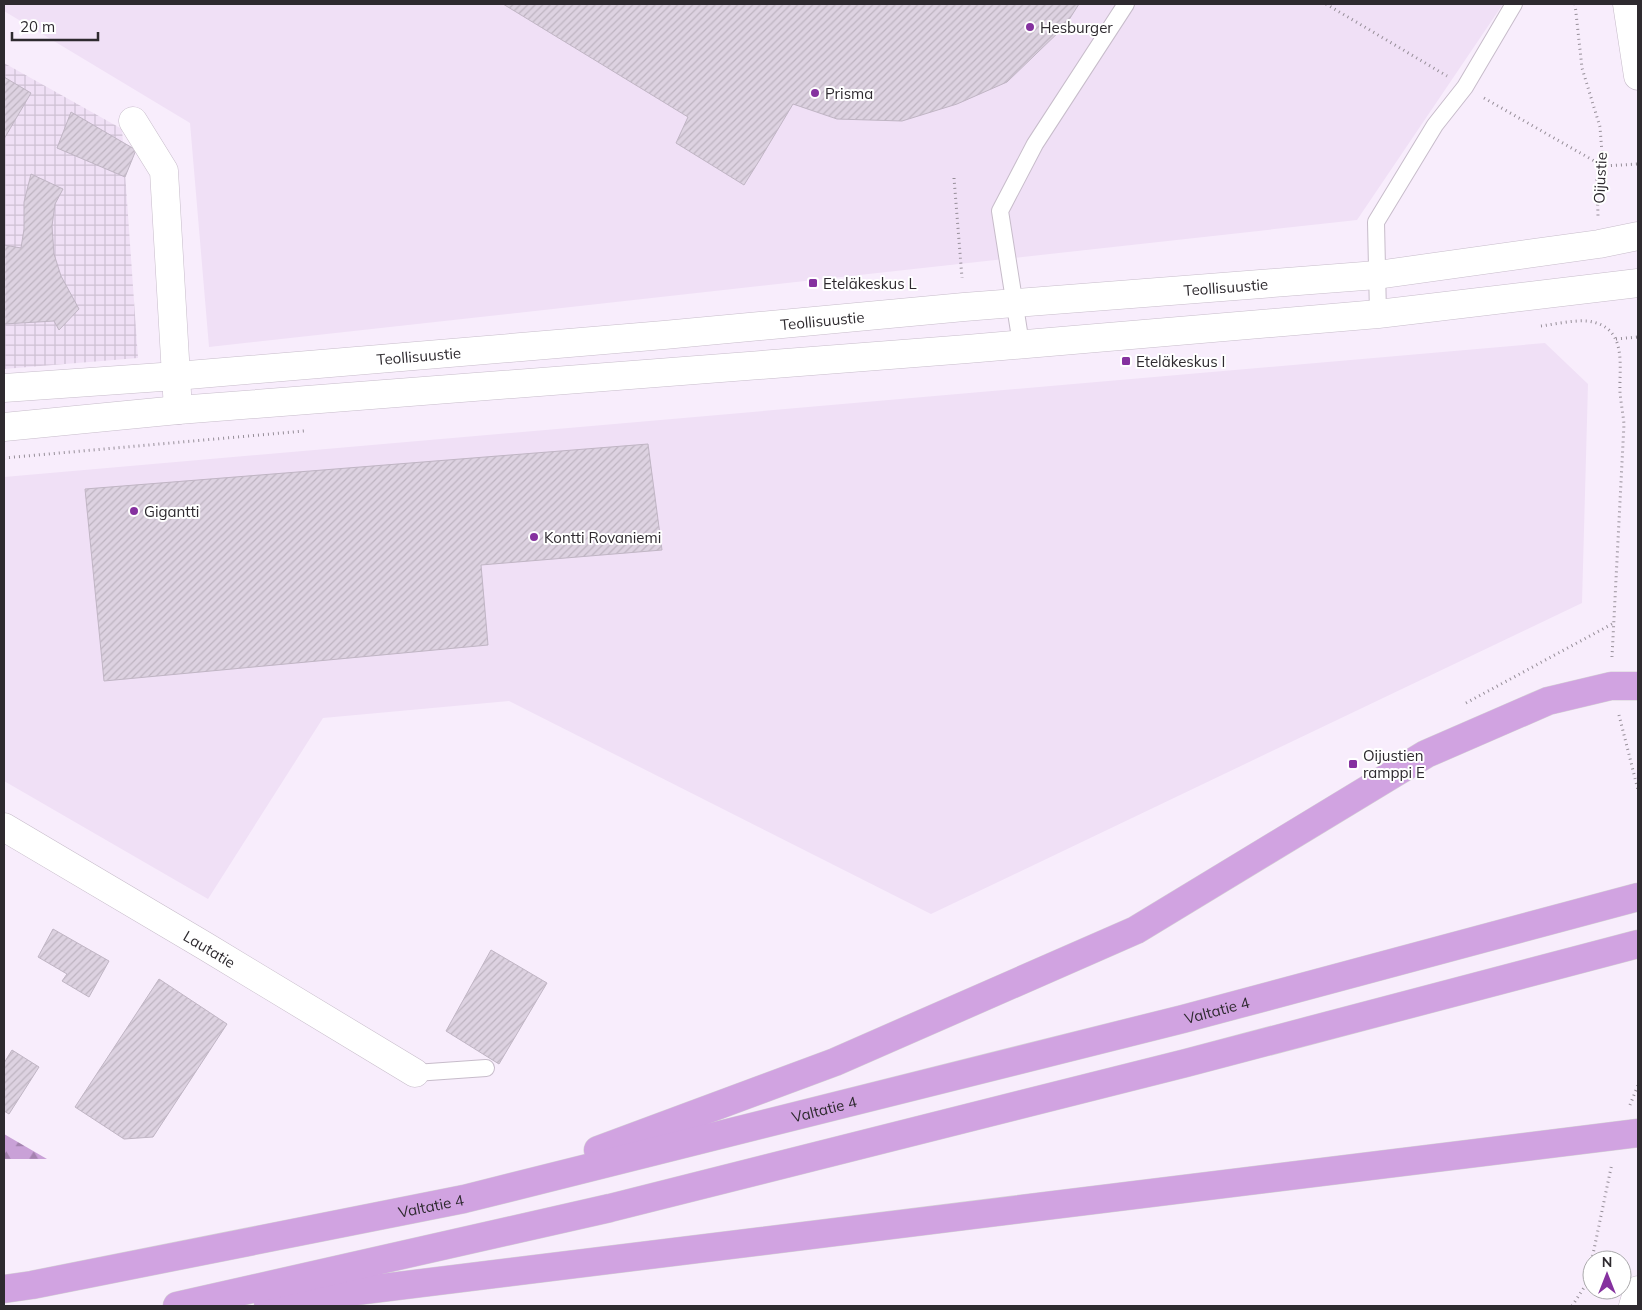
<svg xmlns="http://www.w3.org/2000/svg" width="1642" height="1310" viewBox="0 0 1642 1310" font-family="Mulish,sans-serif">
	<defs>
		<pattern id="industrial-grid" width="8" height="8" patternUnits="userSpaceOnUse" patternTransform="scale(1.25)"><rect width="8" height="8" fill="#f0e0f6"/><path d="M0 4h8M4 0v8" fill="none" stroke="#cec0d3"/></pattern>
		<pattern id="forest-firs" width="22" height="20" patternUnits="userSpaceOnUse" patternTransform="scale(1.25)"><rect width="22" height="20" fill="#c9a1d7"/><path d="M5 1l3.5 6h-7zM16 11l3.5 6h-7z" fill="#a483af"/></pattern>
		<pattern id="building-hatch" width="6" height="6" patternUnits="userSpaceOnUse" patternTransform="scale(1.25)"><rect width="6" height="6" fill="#ddd2e1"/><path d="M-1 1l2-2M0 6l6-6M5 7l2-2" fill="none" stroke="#beb4c1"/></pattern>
	</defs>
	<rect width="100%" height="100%" fill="#f8edfc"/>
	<!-- built -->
	<path fill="#f0e0f6" d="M4,4h1499l-146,216 -1148,127 -19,-224 -186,-112z
		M1545,343l43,41 -6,219 -651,311 -422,-213 -186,17 -115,181 -204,-118v-304z"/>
	<!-- industrial -->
	<path fill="url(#industrial-grid)" d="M4,63l118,66 16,229 -134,11z"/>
	<!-- forest -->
	<path fill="url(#forest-firs)" d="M4,1134l43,25h-43z"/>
	<!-- building -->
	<path fill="url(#building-hatch)" stroke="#c0b5c4" d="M503,4h576l-14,22 -58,56 -50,22 -55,17 -65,-2 -44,-15 -34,57 -15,24 -68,-42 12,-26z
		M4,77l27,16 -27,46z
		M71,112l65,38 -11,27 -68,-29z
		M31,174l32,15 -8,15 -3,22 2,28 7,22 18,33 -20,21 -5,-9 -50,3v-79l17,3 3,-19v-27z
		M648,444l14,106 -181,15 7,80 -384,36 -19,-192z
		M53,929l56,32 -20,36 -27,-16 5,-7 -29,-17z
		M491,950l56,33 -48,81 -53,-33z
		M159,979l68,45 -74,113 -29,2 -49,-32z
		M12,1050l27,17 -30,47 -5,-3v-48z"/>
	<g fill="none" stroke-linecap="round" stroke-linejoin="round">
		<defs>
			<path id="lane" d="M1378,314l-2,-92 59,-97 30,-38 49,-83
				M1021,344l-21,-133 35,-67 91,-140
				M415,1073l71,-5"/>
			<g id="street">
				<path d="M133,121l31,50 14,239"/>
				<path id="s1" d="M4,827l201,119 210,127"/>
			</g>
			<g id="secondary">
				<path d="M1627,4l11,72"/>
				<path id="s2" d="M4,388l172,-12 488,-41 300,-28 413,-32 222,-31 39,-8"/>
				<path d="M4,427l174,-17 789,-61 411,-35 260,-31"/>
				<path d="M1633,1306l5,-16"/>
			</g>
			<g id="highway">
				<path d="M598,1150l237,-88 301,-132 290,-176 122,-53 63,-15h27"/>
				<path id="s3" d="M4,1289l28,-4 432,-86 719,-180 455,-122"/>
				<path d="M268,1302l1370,-169"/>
				<path d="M177,1306l433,-98 576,-145 452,-119"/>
			</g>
		</defs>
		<!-- lane casing -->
		<use href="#lane" stroke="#c7bcca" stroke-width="18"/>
		<!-- street casing -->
		<use href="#street" stroke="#c7bcca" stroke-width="29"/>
		<!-- secondary casing -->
		<use href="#secondary" stroke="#c7bcca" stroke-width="29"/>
		<!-- highway casing -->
		<use href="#highway" stroke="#d5d4d5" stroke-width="29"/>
		<!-- path -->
		<path stroke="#968e98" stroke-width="3" stroke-dasharray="1 4" stroke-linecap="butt" d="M1326,4l121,72
			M1575,4l7,64 18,59 3,39 -6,14 1,36
			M1484,98l119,68 35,-2
			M954,178l8,100
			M1541,326c15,-2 32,-6 47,-5 40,6 31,43 32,72 1,10 3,21 4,31l-12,233
			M1616,339l22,-2
			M4,458l300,-27
			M1466,703l146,-79
			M1619,715l19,75
			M1630,1105l8,-20
			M1572,1306l15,-23 25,-120"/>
		<!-- lane -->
		<use href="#lane" stroke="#fff" stroke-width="16"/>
		<!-- street -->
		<use href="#street" stroke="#fff" stroke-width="28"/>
		<!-- secondary -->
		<use href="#secondary" stroke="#fff" stroke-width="28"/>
		<!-- highway -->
		<use href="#highway" stroke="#d1a3e1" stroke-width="28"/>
	</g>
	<!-- markers -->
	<g fill="#85319f" stroke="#fff" stroke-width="2">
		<circle cx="1030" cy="27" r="5"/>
		<circle cx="815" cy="93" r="5"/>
		<rect x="808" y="278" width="10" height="10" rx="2.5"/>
		<rect x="1121" y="356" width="10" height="10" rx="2.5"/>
		<circle cx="134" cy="511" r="5"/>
		<circle cx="534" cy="537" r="5"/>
		<rect x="1348" y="759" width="10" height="10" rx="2.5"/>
	</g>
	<g text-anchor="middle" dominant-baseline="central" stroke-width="4" stroke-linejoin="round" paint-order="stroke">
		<!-- poi labels -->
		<g font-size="15" fill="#2e2a2f" stroke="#fff" text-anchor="start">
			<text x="1040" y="27">Hesburger</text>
			<text x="825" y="93">Prisma</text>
			<text x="823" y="283">Eteläkeskus L</text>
			<text x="1136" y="361">Eteläkeskus I</text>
			<text x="144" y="511">Gigantti</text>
			<text x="544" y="537">Kontti Rovaniemi</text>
			<text x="1363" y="755">Oijustien<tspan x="1363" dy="17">ramppi E</tspan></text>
		</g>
		<!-- street labels -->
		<g font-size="15" fill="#2e2a2f" stroke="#fff">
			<text transform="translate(1600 178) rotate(-87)">Oijustie</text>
			<text stroke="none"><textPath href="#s2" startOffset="1226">Teollisuustie</textPath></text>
			<text stroke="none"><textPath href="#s2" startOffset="821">Teollisuustie</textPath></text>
			<text stroke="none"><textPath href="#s2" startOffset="416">Teollisuustie</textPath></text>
			<text stroke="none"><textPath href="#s1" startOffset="239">Lautatie</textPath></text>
			<text stroke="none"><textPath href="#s3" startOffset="1245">Valtatie 4</textPath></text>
			<text stroke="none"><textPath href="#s3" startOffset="840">Valtatie 4</textPath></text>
			<text stroke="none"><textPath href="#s3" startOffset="435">Valtatie 4</textPath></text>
		</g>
	</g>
	<!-- border -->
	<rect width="1642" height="1310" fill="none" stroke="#2e2a2f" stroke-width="10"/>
	<!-- north arrow -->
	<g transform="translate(1607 1275)"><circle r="24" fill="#ffffff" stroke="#abaaac"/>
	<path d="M0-4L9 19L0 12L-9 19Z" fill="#85319f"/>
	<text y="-8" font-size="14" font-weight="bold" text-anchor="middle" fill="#2e2a2f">N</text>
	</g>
	<!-- scale -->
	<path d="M12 32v8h86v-8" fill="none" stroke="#2e2a2f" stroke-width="2.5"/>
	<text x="20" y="32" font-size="15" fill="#2e2a2f" stroke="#ffffff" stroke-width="4" paint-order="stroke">20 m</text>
</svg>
